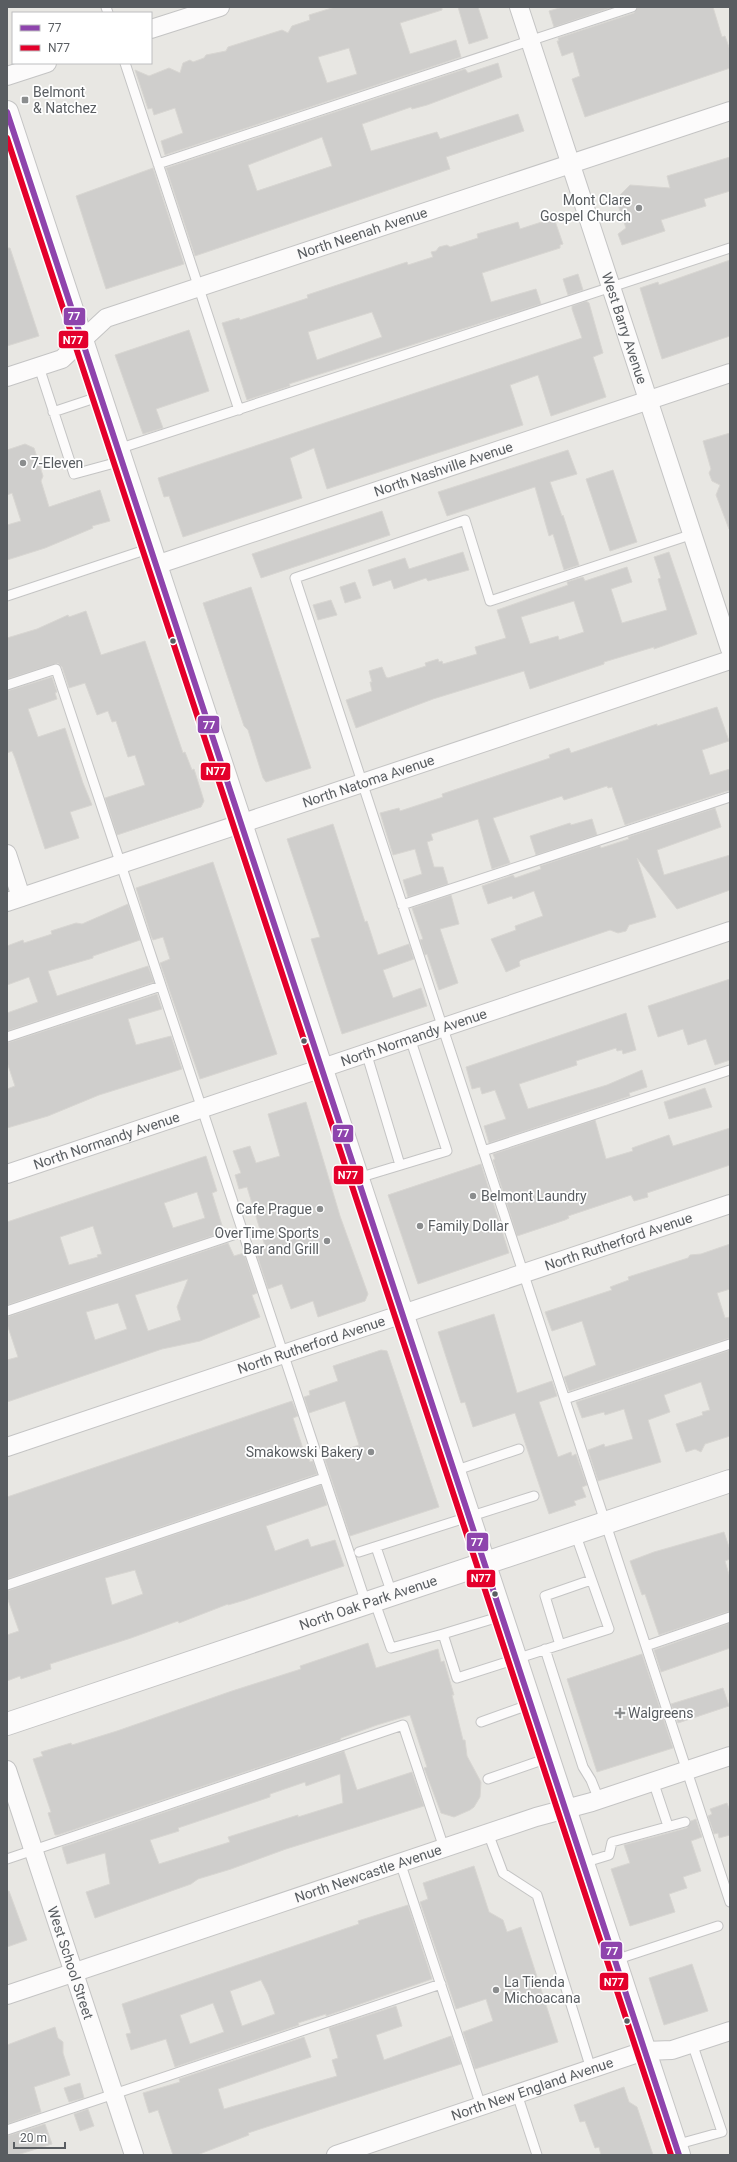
<svg xmlns="http://www.w3.org/2000/svg" width="737" height="2162" viewBox="0 0 737 2162" font-family="Roboto,sans-serif">
	<rect width="100%" height="100%" fill="#e8e7e3"/>
	<!-- building -->
	<path fill="#cfcecc" stroke="#d8d6d2" fill-rule="evenodd" d="M335,7h107v3l-42,13 10,31 46,-14 5,17 -296,98 -4,-14 22,-8 -8,-25 -21,7 -2,-7 -4,1 -13,-39 14,6 20,-8 11,5 3,-10 7,-3 3,2 11,-4 2,-3 20,-4 2,-4 54,-17 6,3 4,-7 18,-6 -1,-5zM349,48l8,26 -30,9 -9,-26z
		M458,7h20l10,31 -19,6z
		M563,7h50l-59,20 -5,-16z
		M638,7h75l9,30 3,-1 5,14v18l-145,49 -13,-38 8,-3 -7,-24 -11,4 -5,-15h2l-1,-3 76,-25z
		M498,63l4,14 -75,28 -15,4 -1,-2 -49,17 9,27 66,-19 3,7 78,-25 6,17 -78,26 4,12 -255,87 -29,-88 299,-99 3,4zM322,137l10,29 -75,25 -9,-26z
		M730,157v34l-26,8 2,7 -45,14 4,11 -43,14 -4,-11 8,-6 -10,-29 14,-14 40,3 -3,-12z
		M153,168l31,96 -78,25 -30,-93z
		M554,218l9,26 -3,1v3l-78,25 9,29 45,-13 5,15 -252,80 1,2 -43,14 -25,-77 17,-5 1,2 68,-22 -1,-3 100,-33 1,3 25,-8 -2,-5 5,-1 3,-4 8,-2 3,2 28,-9 -1,-4 41,-12 2,7zM372,312l10,25 -65,23 -9,-28z
		M7,248h3l29,88 -32,10z
		M730,260v76l-68,23 -22,-71 18,-6 1,3z
		M578,274l5,16 -15,5 -5,-16z
		M586,301l3,2 14,50 -10,4 13,40 -55,19 -13,-41 -28,10 13,40 -196,64 -13,-41 -24,10 12,40 -119,39 -14,-41 -5,1 -6,-19 424,-140 -10,-29v-3z
		M189,330l20,61 -53,18 7,19 -20,6 -28,-79z
		M730,433v95l-1,1 -13,-34 4,-10 -8,-4 -3,-8 2,-4 -8,-28z
		M25,444l9,4 9,28 -2,5 8,26 51,-17 10,31 -18,5 1,2 -48,20 -38,12v-35l14,-4 -9,-28 -5,2v-45z
		M568,450l9,24 -27,8 12,34 1,-1 16,50 -15,5 -11,-36 -4,2 -14,-49 -88,29 -9,-24z
		M613,470l24,72 -27,9 -24,-72z
		M382,511l8,24 -129,43 -9,-24z
		M463,552l6,18 -41,11 -2,-3 -32,11 -3,-9 -18,6 -5,-16 37,-12 4,11z
		M669,552l28,82 -43,15v-2l-50,15v2l-74,25 -6,-18 -91,28 -77,29 -10,-28 26,-9 -2,-9h2l-3,-11 13,-4 4,10 2,1 38,-12 -1,-3 13,-4 1,3 3,-1 1,3 34,-10 -2,-7 31,-9 -9,-28 71,-25 -1,-3 16,-5 2,4 42,-14 5,15 -21,7 11,34 45,-13 -9,-31 3,-1 -7,-21zM574,601l10,31 -25,8 -1,-4 -28,8 -9,-27z
		M355,582l6,16 -16,5 -5,-16z
		M251,587l60,181 -45,14 -3,-4 -15,-48 -4,-4 -41,-123z
		M331,600l6,15 -19,5 -5,-15z
		M86,611l15,44 44,-14 38,112 2,-1 7,18 2,-1 10,32 -3,6 -84,28 -12,-37 40,-13 -10,-30 -7,2 -12,-36 -4,1 -4,-11 -11,4 -12,-32 -16,5 -7,-21 -4,-4 -51,16v-41l30,-9 31,-14 1,2z
		M52,677l5,15 -2,1 2,6 -29,10 10,28 27,-9 18,55 9,22 -22,7 9,26 -34,11 -30,-91 -3,-7 -5,2v-62z
		M717,707l12,34 -27,9 8,25 20,-6v21l-105,35 -13,-38 -4,1 -1,-2 -43,14 -2,-4 -25,8 -44,14 17,45 -18,6 -14,-50 -47,15 2,6 -6,2 7,25h9l5,17 -40,13 -5,-17 19,-6 -7,-25 -22,6 -13,-42 19,-5 1,3 43,-14 -1,-3 108,-36 -1,-3 20,-7 2,5 86,-29v2z
		M715,808l6,19 -64,23 7,25 66,-20v35l-53,19 -40,-51 19,59 -27,8 -3,6 -8,2 -8,-3 -89,30 -2,2 1,4 -14,6 -15,-33 25,-9 -1,-4 28,-10 -9,-25 -21,8 -1,-3 -24,8 -6,-18 31,-11 2,3 26,-9 -1,-3 60,-20 1,2 28,-9 -1,-2z
		M592,819l5,16 -61,20 -6,-19 40,-13 1,2z
		M333,824l32,98 2,-1 11,34 31,-11 5,15 -31,11 10,28 28,-10 6,18 -85,28 -31,-95 9,-2 -33,-98z
		M213,862l64,192 -77,25 -40,-116 10,-4 -7,-22 -10,3 -2,-4 -15,-48z
		M451,895l8,29 -19,5 18,54 -19,7 -12,-36 -2,1 -5,-15 3,-1 -11,-31z
		M128,904l12,36 -47,16v2l-45,13 9,25 91,-30 6,16 -147,49v-18l31,-11 -9,-25 -22,8v-39l16,-6 1,3 28,-9 -1,-3 25,-8 6,1z
		M730,979v81l-15,5 -9,-26 -18,6 -5,-16 -25,8 -10,-31z
		M157,994l5,15 -34,10 8,26 35,-9 11,33 -83,26 -51,21 -41,12v-39l8,-3 -8,-24v-19z
		M626,1013l10,37 -13,4 -1,-4 -5,1 -1,-3 -40,13 1,4 -58,19 9,25 79,-24 35,-15 5,17 -18,6 1,3 -141,47 -5,-17 22,-7 -11,-29 -13,4 -2,-7 -8,2 -6,-22z
		M705,1088l7,19 -43,12 -5,-17z
		M306,1102l34,114 28,78 -3,7 -47,16 -5,-16 -22,8 -9,-25 -14,5 -13,-40 10,-3 -18,-59 -8,2 -4,-14 6,-2 -8,-22 17,-5 6,17 24,-7 -12,-42z
		M595,1120l11,39 27,-8 -1,-3 37,-13 4,11 57,-18v37l-83,28 1,4 -14,4 -3,-6 -63,21 1,2 -4,2 -48,16 -24,-76 2,-1 -2,-5z
		M206,1156l11,35 -5,2 12,39 -217,73v-83zM197,1192l8,26 -32,10 -9,-25zM93,1226l9,28 -5,1 1,2 -29,8 -9,-28z
		M481,1164l28,89 -91,31 -30,-89z
		M228,1243l6,13 10,-3 13,40 -5,2 8,22 -60,24 -38,8 -155,53v-42l11,-3 -11,-33v-7zM188,1279l-11,28 4,13 -33,11 -13,-36zM118,1303l9,26 -32,11 -9,-28z
		M730,1244v45l-13,4 8,25 5,-1v21l-161,53 -5,-14 32,-12 -14,-44 -30,10 -7,-19 67,-22 -2,-3 19,-7 -1,-3 60,-19 2,-3 11,-1z
		M494,1314l23,79 35,-12 5,15 -18,6 19,55 13,-5 1,4 4,-2 11,31 -5,2 4,10 -12,4 2,4 -27,9 -34,-101 -42,14 -8,-25 -4,1 -23,-71z
		M381,1350l6,1 52,156 -89,29 -26,-79 35,-12 -14,-44 -36,12 -5,-16 6,-2 -1,-4 29,-10 -5,-15z
		M730,1350v86l-25,8 -4,8 -6,-3 -9,3 -10,-28 27,-9 -1,-3 8,-2 -9,-28 -37,13 6,17 -22,8 13,42 -63,19 -10,-31 16,-6 1,3 28,-8 -9,-30 -19,6 -1,-3 -22,6 -6,-16z
		M292,1401l6,15 -5,2 12,37 2,-1 3,8 3,-1 4,13 -310,105v-82z
		M321,1485l6,20 -61,21 9,25 33,-12 3,8 24,-7 9,26 -99,34 -17,5v-1l-49,19 -1,-2 -47,17 -81,26 1,5 -30,10 -1,-3 -13,5v-46l12,-4 -12,-34v-6zM135,1570l8,24 -31,11 -7,-27z
		M724,1532l6,18v9l-5,2 5,17v33l-71,24 -14,-41 -3,1 -12,-34 24,-9z
		M730,1623v25l-69,24 -7,-22z
		M368,1643l8,25 62,-19 3,13 3,-1 10,34h-2l11,45h2l2,16 14,26 -1,15 -6,10 -4,3 -16,7 -13,-4 -17,-45 3,-1 -17,-52 -33,10 -36,13 -1,2 -282,95h-3l-7,-22 3,-1 -18,-53 10,-3 -2,-4 30,-9 1,2 45,-14 115,-40 69,-22 -1,-3z
		M642,1654l31,94 -76,24 -30,-93z
		M723,1688l6,18 -51,17 -7,-19z
		M344,1751l13,39 55,-18 12,34 -138,43 -55,20 -33,10 -7,5 -96,34 -9,-26 24,-8 -5,-31 -38,11 -5,-17zM340,1774l3,29 -45,14v-2l-70,22 2,5 -71,22 -9,-24 29,-9 -1,-3 92,-31v-3l35,-12 1,4z
		M727,1803l3,8v24l-11,3 -1,-5 -4,1 -6,-18 4,-2 -2,-5z
		M696,1819l6,18 -11,4 10,30 -18,6 4,11 -18,6 6,18 -45,14 -19,-57 19,-6 -6,-18 63,-17 4,-7z
		M474,1866l15,46 14,8 4,12 14,-5 37,115 -83,27 -12,-37 30,-11 -7,-22 -30,10 -36,-107 8,-3 -5,-16z
		M7,1891h2l18,49 -20,7z
		M408,1905l24,74 -106,37v-2l-28,9 1,2 -124,42 -9,-28 -35,11 -5,-16 5,-1 -9,-29 237,-80 -1,-3zM261,1980l7,14 7,20 -33,12 -12,-35zM213,2003l11,29 -34,12 -10,-29z
		M692,1964l16,47 -44,14 -15,-47z
		M396,2006l6,20 -26,9 8,25 67,-24 10,28 -213,69 1,2 -52,20h-24l-15,-45 -9,3 -6,-20 37,-11 -1,-3 125,-42 7,20 -93,32 6,20 113,-33 -5,-16 6,-2 -9,-30z
		M55,2027l3,11 5,4v11l7,22 -36,12 7,25 -34,12v-79z
		M80,2083l4,15 -15,4 -5,-14z
		M624,2087l5,15 8,5 16,48h-52l-2,-8 -4,1 -10,-27 -5,1 -6,-17z
		M88,2109l6,17 -14,5 -6,-17z
		M45,2124l7,20 -35,11h-10v-19z"/>
	<g fill="none" stroke-linecap="round" stroke-linejoin="round">
		<defs>
			<path id="service" d="M106,7l2,6
				M125,63l114,347
				M158,164l474,-157
				M39,367l35,107 48,-13
				M53,412l48,-16
				M118,449l612,-201
				M693,534l-203,67 -25,-81 -170,58 435,1324
				M7,596l144,-48
				M7,685l49,-16 310,934
				M402,905l328,-108
				M7,1037l154,-51
				M366,1052l34,113
				M483,1151l247,-81
				M358,1178l89,-27 -37,-113
				M7,1311l235,-79
				M565,1399l165,-55
				M454,1471l65,-22
				M376,1547l16,47
				M359,1552l175,-56
				M7,1585l317,-107
				M374,1600l17,48 52,-14 14,44 152,-49 -34,-96
				M443,1634l59,-18
				M560,1645l-15,-49 46,-16
				M646,1646l84,-29
				M545,1649l38,118 8,13 8,20
				M481,1722l50,-18
				M488,1779l60,-21
				M653,1781l15,45
				M488,1833l15,40 34,22 54,174
				M7,1859l396,-134 41,123
				M400,1862l81,244
				M583,1863l26,-8 3,-13 73,-20
				M615,1960l103,-34
				M517,2094l20,61
				M7,2130l434,-146
				M675,2145l47,-13 -30,-89"/>
			<g id="minor">
				<path id="s1" d="M519,7l211,642"/>
				<path d="M151,29l69,-22"/>
				<path d="M7,76l40,-13"/>
				<path id="s2" d="M7,377l55,-18 44,-41 624,-207"/>
				<path id="s3" d="M156,565l574,-192"/>
				<path d="M7,854l14,43"/>
				<path id="s4" d="M7,902l723,-242"/>
				<path id="s5" d="M7,1174l723,-243"/>
				<path id="s6" d="M7,1447l723,-243"/>
				<path id="s7" d="M7,1770l127,385"/>
				<path id="s8" d="M7,1995l529,-178 56,-15 138,-46"/>
				<path id="s9" d="M336,2155l308,-104 28,-1 58,-19"/>
			</g>
			<g id="tertiary">
				<path id="s10" d="M7,1724l723,-243"/>
			</g>
			<path id="secondary" d="M7,112l672,2043"/>
		</defs>
		<!-- service casing -->
		<use href="#service" stroke="#c4c4c4" stroke-width="11"/>
		<!-- minor casing -->
		<use href="#minor" stroke="#c4c4c4" stroke-width="20"/>
		<!-- tertiary casing -->
		<use href="#tertiary" stroke="#c4c4c4" stroke-width="24"/>
		<!-- secondary casing -->
		<use href="#secondary" stroke="#c5c5c5" stroke-width="24"/>
		<!-- service -->
		<use href="#service" stroke="#fcfbfb" stroke-width="9"/>
		<!-- minor -->
		<use href="#minor" stroke="#fcfbfb" stroke-width="18"/>
		<!-- tertiary -->
		<use href="#tertiary" stroke="#fcfbfb" stroke-width="22"/>
		<!-- secondary -->
		<use href="#secondary" stroke="#fcfbfb" stroke-width="22"/>
		<defs>
			<path id="bus-1" d="M7,112l672,2043"/>
			<path id="bus-2" d="M7,138l664,2017"/>
		</defs>
		<!-- bus-1 casing -->
		<use href="#bus-1" stroke="#fff" stroke-width="9"/>
		<!-- bus-2 casing -->
		<use href="#bus-2" stroke="#fff" stroke-width="9"/>
		<!-- bus-1 -->
		<use href="#bus-1" stroke="#8e44ad" stroke-width="6"/>
		<!-- bus-2 -->
		<use href="#bus-2" stroke="#e4002b" stroke-width="6"/>
	</g>
	<!-- markers -->
	<g fill="#8b8d8e" stroke="#fff" stroke-width="1.5">
		<rect x="21" y="96" width="8" height="8" rx="2"/>
		<circle cx="639" cy="208" r="4"/>
		<circle cx="23" cy="463" r="4"/>
		<circle cx="473" cy="1196" r="4"/>
		<circle cx="320" cy="1209" r="4"/>
		<circle cx="420" cy="1226" r="4"/>
		<circle cx="327" cy="1241" r="4"/>
		<circle cx="371" cy="1452" r="4"/>
		<path d="M618 1707h4v4h4v4h-4v4h-4v-4h-4v-4h4z"/>
		<circle cx="496" cy="1990" r="4"/>
	</g>
	<g fill="#595d61" stroke="#fff" stroke-width="1.5">
		<circle cx="173" cy="641" r="3.5"/>
		<circle cx="304" cy="1041" r="3.5"/>
		<circle cx="495" cy="1594" r="3.5"/>
		<circle cx="627" cy="2021" r="3.5"/>
	</g>
	<g text-anchor="middle" dominant-baseline="central" stroke-width="3.5" stroke-linejoin="round" paint-order="stroke">
		<!-- poi labels -->
		<g font-size="14" fill="#595d61" stroke="#fff" text-anchor="start">
			<text x="33" y="92">Belmont<tspan x="33" dy="16">&amp; Natchez</tspan></text>
			<text x="631" y="200" text-anchor="end">Mont Clare<tspan x="631" dy="16">Gospel Church</tspan></text>
			<text x="31" y="463">7-Eleven</text>
			<text x="481" y="1196">Belmont Laundry</text>
			<text x="312" y="1209" text-anchor="end">Cafe Prague</text>
			<text x="428" y="1226">Family Dollar</text>
			<text x="319" y="1233" text-anchor="end">OverTime Sports<tspan x="319" dy="16">Bar and Grill</tspan></text>
			<text x="363" y="1452" text-anchor="end">Smakowski Bakery</text>
			<text x="628" y="1713">Walgreens</text>
			<text x="504" y="1982">La Tienda<tspan x="504" dy="16">Michoacana</tspan></text>
		</g>
		<!-- street labels -->
		<g font-size="14" fill="#595d61" stroke="#fff">
			<text stroke="none"><textPath href="#s2" startOffset="388">North Neenah Avenue</textPath></text>
			<text stroke="none"><textPath href="#s1" startOffset="338">West Barry Avenue</textPath></text>
			<text stroke="none"><textPath href="#s3" startOffset="303">North Nashville Avenue</textPath></text>
			<text stroke="none"><textPath href="#s4" startOffset="381">North Natoma Avenue</textPath></text>
			<text stroke="none"><textPath href="#s5" startOffset="429">North Normandy Avenue</textPath></text>
			<text stroke="none"><textPath href="#s5" startOffset="105">North Normandy Avenue</textPath></text>
			<text stroke="none"><textPath href="#s6" startOffset="645">North Rutherford Avenue</textPath></text>
			<text stroke="none"><textPath href="#s6" startOffset="321">North Rutherford Avenue</textPath></text>
			<text stroke="none"><textPath href="#s10" startOffset="381">North Oak Park Avenue</textPath></text>
			<text stroke="none"><textPath href="#s8" startOffset="381">North Newcastle Avenue</textPath></text>
			<text stroke="none"><textPath href="#s7" startOffset="203">West School Street</textPath></text>
			<text stroke="none"><textPath href="#s9" startOffset="207">North New England Avenue</textPath></text>
		</g>
	</g>
	<g stroke="#fff" stroke-width="1.5">
		<rect x="63" y="307" width="23" height="19" rx="4" fill="#8e44ad"/>
		<rect x="58" y="330" width="31" height="19" rx="4" fill="#e4002b"/>
		<rect x="197" y="715" width="23" height="19" rx="4" fill="#8e44ad"/>
		<rect x="200" y="762" width="31" height="19" rx="4" fill="#e4002b"/>
		<rect x="332" y="1124" width="22" height="19" rx="4" fill="#8e44ad"/>
		<rect x="333" y="1165" width="31" height="20" rx="4" fill="#e4002b"/>
		<rect x="466" y="1532" width="23" height="20" rx="4" fill="#8e44ad"/>
		<rect x="466" y="1569" width="30" height="19" rx="4" fill="#e4002b"/>
		<rect x="600" y="1941" width="23" height="19" rx="4" fill="#8e44ad"/>
		<rect x="599" y="1972" width="30" height="19" rx="4" fill="#e4002b"/>
	</g>
	<g font-size="11" text-anchor="middle" font-weight="bold" fill="#fff">
		<text x="74" y="320">77</text>
		<text x="73" y="344">N77</text>
		<text x="209" y="729">77</text>
		<text x="216" y="775">N77</text>
		<text x="343" y="1137">77</text>
		<text x="348" y="1179">N77</text>
		<text x="477" y="1546">77</text>
		<text x="481" y="1582">N77</text>
		<text x="612" y="1955">77</text>
		<text x="614" y="1986">N77</text>
	</g>
	<!-- border -->
	<rect width="737" height="2162" fill="none" stroke="#595d61" stroke-width="16"/>
	<!-- legend -->
	<rect x="12" y="12" width="140" height="52" fill="#ffffff" stroke="#bdbec0"/>
	<rect x="20" y="25" width="20" height="6" fill="#8e44ad" stroke="#bdbec0"/>
	<text x="48" y="32" font-size="12" fill="#595d61">77</text>
	<rect x="20" y="45" width="20" height="6" fill="#e4002b" stroke="#bdbec0"/>
	<text x="48" y="52" font-size="12" fill="#595d61">N77</text>
	<!-- scale -->
	<path d="M14 2142v6h51v-6" fill="none" stroke="#595d61" stroke-width="2"/>
	<text x="20" y="2142" font-size="12" fill="#595d61" stroke="#ffffff" stroke-width="3" paint-order="stroke">20 m</text>
</svg>
